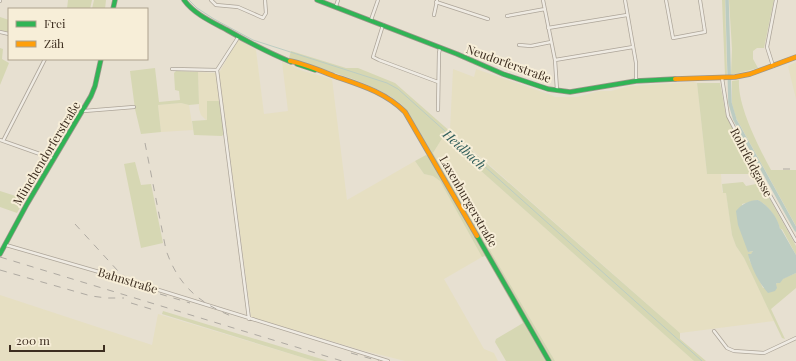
<svg xmlns="http://www.w3.org/2000/svg" width="796" height="361" viewBox="0 0 796 361" font-family="'Playfair Display',serif">
	<rect width="100%" height="100%" fill="#e7e0d1"/>
	<!-- farmland -->
	<path fill="#e6dfc2" d="M238,39l18,11 8,64 24,-3 -6,-49 21,9 29,8 15,121 68,-39 9,13 9,2 7,5 42,76 -38,22 40,70 10,4 4,8h-93l-44,-11 -110,-33 -32,-244z
		M796,62v37l-8,-33z
		M453,69l21,8 2,-8 75,26 4,2h22l22,-6h12l19,-5 63,-4 4,1 10,91h14l1,18h4l6,43 4,11 8,12 30,63 -94,12 -230,-203z
		M198,72l18,1 3,28 -11,1 -1,19 -6,-6 -2,-6z
		M181,103l8,2 4,25 -32,2 -3,-27z
		M443,137l251,224h-139l-122,-208z
		M0,295l152,50 6,-31 156,47h-314z"/>
	<!-- green -->
	<path fill="#d6d7b3" d="M68,0h24l-2,9h-23z
		M94,0h12l-1,9h-13z
		M722,0h3l2,75 -2,1z
		M729,0h45l-10,48h-7l-4,3v8l5,9 -27,7 1,-26z
		M0,17l9,3v12l-9,-2z
		M0,48l3,1 -1,10 7,4 -9,22z
		M291,51l55,17h12l37,15 285,250v6l26,22h-12l-251,-224 -10,16 122,208h-3l-143,-247c-3,-3 -5,-7 -8,-10 -24,-21 -81,-35 -112,-46z
		M155,68l4,34 21,-2 -1,-9 -4,-1 -1,-17 2,-2 22,1 1,32 -10,1 -8,-2 -23,2 3,27 -20,2 -6,-25 -5,-38z
		M739,80c-2,25 20,68 32,90h25v56l-60,-108 -4,-14v-23z
		M697,83h23l6,32 29,56 -1,3h-47z
		M207,101h12l5,32 -2,3 -28,-1 -2,-14 15,-1z
		M426,155l5,3 117,203h-42l-11,-19 1,-3 27,-16 -38,-67 -3,1 -42,-76 -7,-5 -9,-2 -9,-13z
		M135,162l6,23 10,-1 12,59 -22,5 -17,-84z
		M757,180l10,17 3,2 26,47v9l-14,-26h-2c-3,-11 -11,-23 -22,-29l-16,4 6,48 5,-1 -4,8 14,29 13,-4 6,-5 14,-6v15l-25,21 14,30 -3,-1 -38,-80 -8,-12 -4,-11 -6,-42h-3l-1,-9 21,-2 3,4 10,-2 -1,-3z
		M0,191l25,8 -8,14 -17,-6z
		M163,311l165,50h-14l-152,-47z"/>
	<!-- water -->
	<path fill="#bcccc2" d="M758,200c11,6 20,18 22,29h1l15,26v18l-13,6 -3,4h-3l-1,1 1,4 -2,3 -7,2c-9,-10 -17,-26 -20,-39h3l2,-3 -5,1 -10,-27 -2,-14c6,-7 13,-11 22,-11z"/>
	<g fill="none" stroke-linecap="round" stroke-linejoin="round">
		<!-- stream -->
		<path stroke="#bcccc2" stroke-width="1" d="M189,0l8,8 17,11 39,21 134,43 11,6 304,272"/>
		<!-- canal -->
		<path stroke="#bcccc2" stroke-width="3.5" d="M727,0l3,103 5,17 61,110"/>
		<defs>
			<path id="street" d="M211,0l5,5 22,2 25,11 3,-5 -1,-13
				M543,0l12,60 2,30
				M625,0l11,63v18
				M666,0l7,38 32,-6 -5,-32
				M0,1v-1
				M436,2l52,17
				M336,6l2,-6
				M434,15l3,-14
				M507,16l38,-7
				M371,20l7,-20
				M383,25l-10,32 6,3 59,22
				M548,28l79,-13
				M0,32l9,2
				M519,45l12,1 20,-4
				M555,60l78,-13
				M773,66l-6,-19 9,-47
				M172,69l45,1
				M217,70l32,249
				M217,70l22,-34
				M722,78l6,38 30,58 38,67
				M438,110l1,-57 1,-5
				M84,111l50,-4
				M0,140l54,19
				M3,141l42,-82
				M6,245l114,33 268,83
				M714,331l13,17 7,3 30,2 32,-15"/>
			<path id="fast" d="M184,0c10,14 28,22 43,30 21,12 42,23 64,32
				M317,0l140,54 46,20 45,15 22,3 66,-11 39,-2
				M113,9l2,-9
				M297,64l18,6
				M477,236l72,125
				M0,254l27,-50 64,-108 4,-10 6,-27"/>
			<path id="slow" d="M290,61c15,3 29,9 44,15 26,9 51,16 71,36l72,124
				M675,79l60,-2 15,-3 46,-17"/>
		</defs>
		<!-- street casing -->
		<use href="#street" stroke="#ada599" stroke-width="4"/>
		<!-- fast casing -->
		<use href="#fast" stroke="#9c958a" stroke-width="5.5"/>
		<!-- slow casing -->
		<use href="#slow" stroke="#9c958a" stroke-width="5.5"/>
		<!-- street -->
		<use href="#street" stroke="#efebe3" stroke-width="2.5"/>
		<!-- fast -->
		<use href="#fast" stroke="#30b455" stroke-width="4"/>
		<!-- slow -->
		<use href="#slow" stroke="#ff9f0a" stroke-width="4"/>
		<!-- rail -->
		<path stroke="#afaaa2" stroke-width="1" stroke-dasharray="7 7" stroke-linecap="butt" d="M145,143l21,107c12,35 32,52 65,66
			M783,169h13
			M75,224l43,47 10,8 22,12 40,12
			M0,257l342,104
			M0,270l91,26 16,2h17
			M131,303l23,7
			M351,353l28,8"/>
	</g>
	<g text-anchor="middle" dominant-baseline="central" stroke-width="4" stroke-linejoin="round" paint-order="stroke">
		<!-- street labels -->
		<g font-size="12" fill="#3d2e20" stroke="#f7eed8">
			<text transform="translate(509 63) rotate(20)">Neudorferstraße</text>
			<text transform="translate(46 153) rotate(-59)">Münchendorferstraße</text>
			<text transform="translate(752 162) rotate(62)">Rohrfeldgasse</text>
			<text transform="translate(469 201) rotate(60)">Laxenburgerstraße</text>
			<text transform="translate(128 280) rotate(17)">Bahnstraße</text>
		</g>
		<!-- water labels -->
		<g font-size="13" font-style="italic" fill="#2f5d5a" stroke="#f7eed8">
			<text transform="translate(465 149) rotate(42)">Heidbach</text>
		</g>
	</g>
	<!-- legend -->
	<rect x="8" y="8" width="140" height="52" fill="#f7eed8" stroke="#ada18e"/>
	<rect x="16" y="21" width="20" height="6" fill="#30b455" stroke="#ada18e"/>
	<text x="44" y="28" font-size="12" fill="#3d2e20">Frei</text>
	<rect x="16" y="41" width="20" height="6" fill="#ff9f0a" stroke="#ada18e"/>
	<text x="44" y="48" font-size="12" fill="#3d2e20">Zäh</text>
	<!-- scale -->
	<path d="M10 345v6h94v-6" fill="none" stroke="#3d2e20" stroke-width="2"/>
	<text x="16" y="345" font-size="12" fill="#3d2e20" stroke="#f7eed8" stroke-width="3" paint-order="stroke">200 m</text>
</svg>
